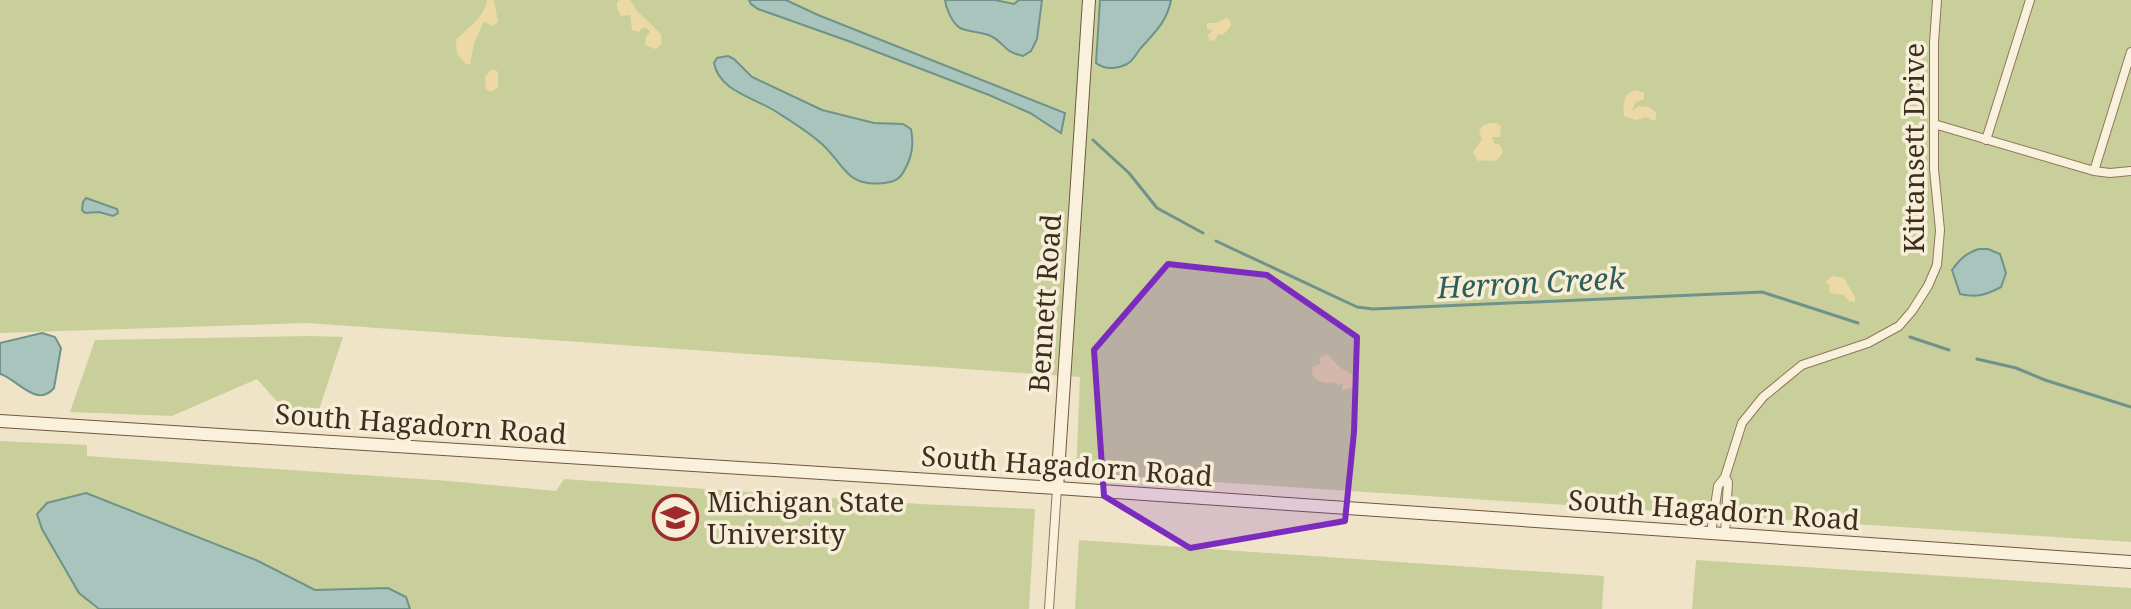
<svg xmlns="http://www.w3.org/2000/svg" width="2131" height="609" viewBox="0 0 2131 609" font-family="'Noto Serif',serif">
	<rect width="100%" height="100%" fill="#f0e4c8"/>
	<!-- green -->
	<path fill="#c9cf9b" d="M0,0h2131v542l-1055,-69 4,-96 -774,-54 -306,10z
		M310,336l33,1 -27,82 -28,-5 -31,-35 -85,37 -102,-4 25,-72z
		M0,441l87,4v11l362,25 107,10 8,-12 356,25 115,5 -6,100h-619l-4,-12 -41,-9 -50,2 -59,-30 -170,-67 -39,10 47,104 5,2h-99z
		M1079,540l525,36 -2,33h-527z
		M1696,560l435,28v21h-439z"/>
	<!-- sand -->
	<path fill="#ecd9a5" d="M487,0h7l4,22 -6,4 -7,-4 -2,1 -9,21 -4,20h-4l-9,-10 -1,-14c11,-12 29,-23 31,-40z
		M620,0h10l7,11 24,23 1,10 -7,5 -10,-4 1,-8 4,-5 -3,-4h-5l-3,4 -7,-2 -2,-15 -9,1 -4,-8v-6z
		M1226,18l3,1 2,3v4l-8,9 -5,-1 -4,7 -5,-1 -1,-5 5,-5 -6,-1v-6h9z
		M491,70h5l2,3v15l-7,4 -5,-3 -1,-12z
		M1636,90l8,3v6l-9,4 -3,8 7,-5 9,1 8,5v8h-5l-5,-3 -11,3 -11,-4c-1,-11 -1,-24 12,-26z
		M1490,123h6l5,3 -1,11h-8l2,6 6,2 3,6c-5,15 -13,8 -25,10l-5,-9 9,-13 -3,-6 3,-7z
		M1832,276l12,2 11,19v5l-6,-1 -5,-6 -14,-2 -1,-8 -4,-3z
		M1327,354l11,12 16,10v11l-12,3 1,-7 -5,2 -3,-3c-10,3 -27,-2 -22,-15l8,-3 -2,-6z"/>
	<!-- water -->
	<path fill="#a9c4bc" stroke="#6f938a" stroke-width="2" d="M749,0h37l32,15 247,98 -4,20 -31,-20 -41,-18 -138,-53 -93,-33 -7,-5z
		M945,0h50l19,4 5,-4h23l-5,39 -6,12 -8,5c-21,-5 -18,-13 -32,-20 -9,-4 -23,-4 -31,-8 -8,-5 -14,-20 -15,-28z
		M1100,0h71c-4,22 -17,33 -31,49 -4,5 -7,12 -13,15 -10,5 -22,6 -31,-1z
		M728,56l6,3 18,18 70,33 52,13 29,1 8,5c3,16 1,28 -7,42 -4,8 -10,11 -20,12 -36,4 -38,-15 -59,-36 -14,-14 -33,-25 -50,-36 -20,-13 -56,-20 -61,-48l3,-5z
		M86,198l31,11 1,4 -5,3 -14,-4 -14,1 -3,-3 1,-8z
		M1979,249h9l12,5 6,19 -5,14c-15,8 -25,11 -41,7l-8,-24c8,-11 14,-17 27,-21z
		M42,333l13,4 6,11 -7,40c-17,21 -38,-10 -54,-14v-31z
		M86,493l170,67 59,30 73,-2 18,9 4,12h-311l-20,-16 -37,-64 -5,-15 10,-11z"/>
	<g fill="none" stroke-linecap="round" stroke-linejoin="round">
		<!-- stream -->
		<path stroke="#6f938a" stroke-width="3" d="M1093,140l36,33 28,35 46,25
			M1216,241l141,66 16,2 389,-17 96,31
			M1910,337l39,13
			M1977,359l39,9 29,12 86,27"/>
		<defs>
			<path id="street" d="M1934,124l160,47 16,2 21,-2
				M1986,140l44,-140
				M2094,171l37,-119
				M1725,477l3,5 -3,52
				M1711,533l7,-47 7,-9 17,-54 21,-26 39,-32 66,-22 31,-17 13,-15 16,-25 9,-21 3,-35 -6,-61v-126l3,-43
				M1049,609l8,-121"/>
			<path id="secondary" d="M0,421l1057,67 1074,74
				M1057,488l32,-488"/>
		</defs>
		<!-- street casing -->
		<use href="#street" stroke="#8d765c" stroke-width="10"/>
		<!-- secondary casing -->
		<use href="#secondary" stroke="#6f573f" stroke-width="14"/>
		<!-- street -->
		<use href="#street" stroke="#faf1dc" stroke-width="8"/>
		<!-- secondary -->
		<use href="#secondary" stroke="#faf1dc" stroke-width="12"/>
	</g>
	<!-- marked area -->
	<path fill="#7b2cbf" fill-opacity="0.2" stroke="#7b2cbf" stroke-width="6" stroke-linejoin="round" d="M1168,264l99,11 90,62 -3,95 -9,89 -155,27 -86,-52 -10,-146z"/>
	<!-- icons -->
	<defs>
		<symbol id="university-ring" viewBox="-11 -11 22 22"><circle r="9.5" fill="#f7eed8" stroke="#9e2a2b" stroke-width="1.5"/><path d="M0-5L7-2L0 1L-7-2ZM-4 1L0 2.5L4 1V4Q0 6-4 4Z" fill="#9e2a2b"/></symbol>
	</defs>
	<g fill-rule="evenodd">
		<use href="#university-ring" x="650" y="492" width="51" height="51"/>
	</g>
	<g text-anchor="middle" dominant-baseline="central" stroke-width="7" stroke-linejoin="round" paint-order="stroke">
		<!-- street labels -->
		<g font-size="28" fill="#3d2e20" stroke="#f7eed8">
			<text transform="translate(1913 148) rotate(-90)">Kittansett Drive</text>
			<text transform="translate(1044 303) rotate(-86)">Bennett Road</text>
			<text transform="translate(421 423) rotate(4)">South Hagadorn Road</text>
			<text transform="translate(1067 465) rotate(4)">South Hagadorn Road</text>
			<text transform="translate(1714 509) rotate(4)">South Hagadorn Road</text>
		</g>
		<!-- poi labels -->
		<g font-size="28" fill="#3d2e20" stroke="#f7eed8" text-anchor="start">
			<text x="707" y="501">Michigan State<tspan x="707" dy="32">University</tspan></text>
		</g>
		<!-- water labels -->
		<g font-size="30" font-style="italic" fill="#2f5d5a" stroke="#f7eed8">
			<text transform="translate(1531 282) rotate(-3)">Herron Creek</text>
		</g>
	</g>
</svg>
